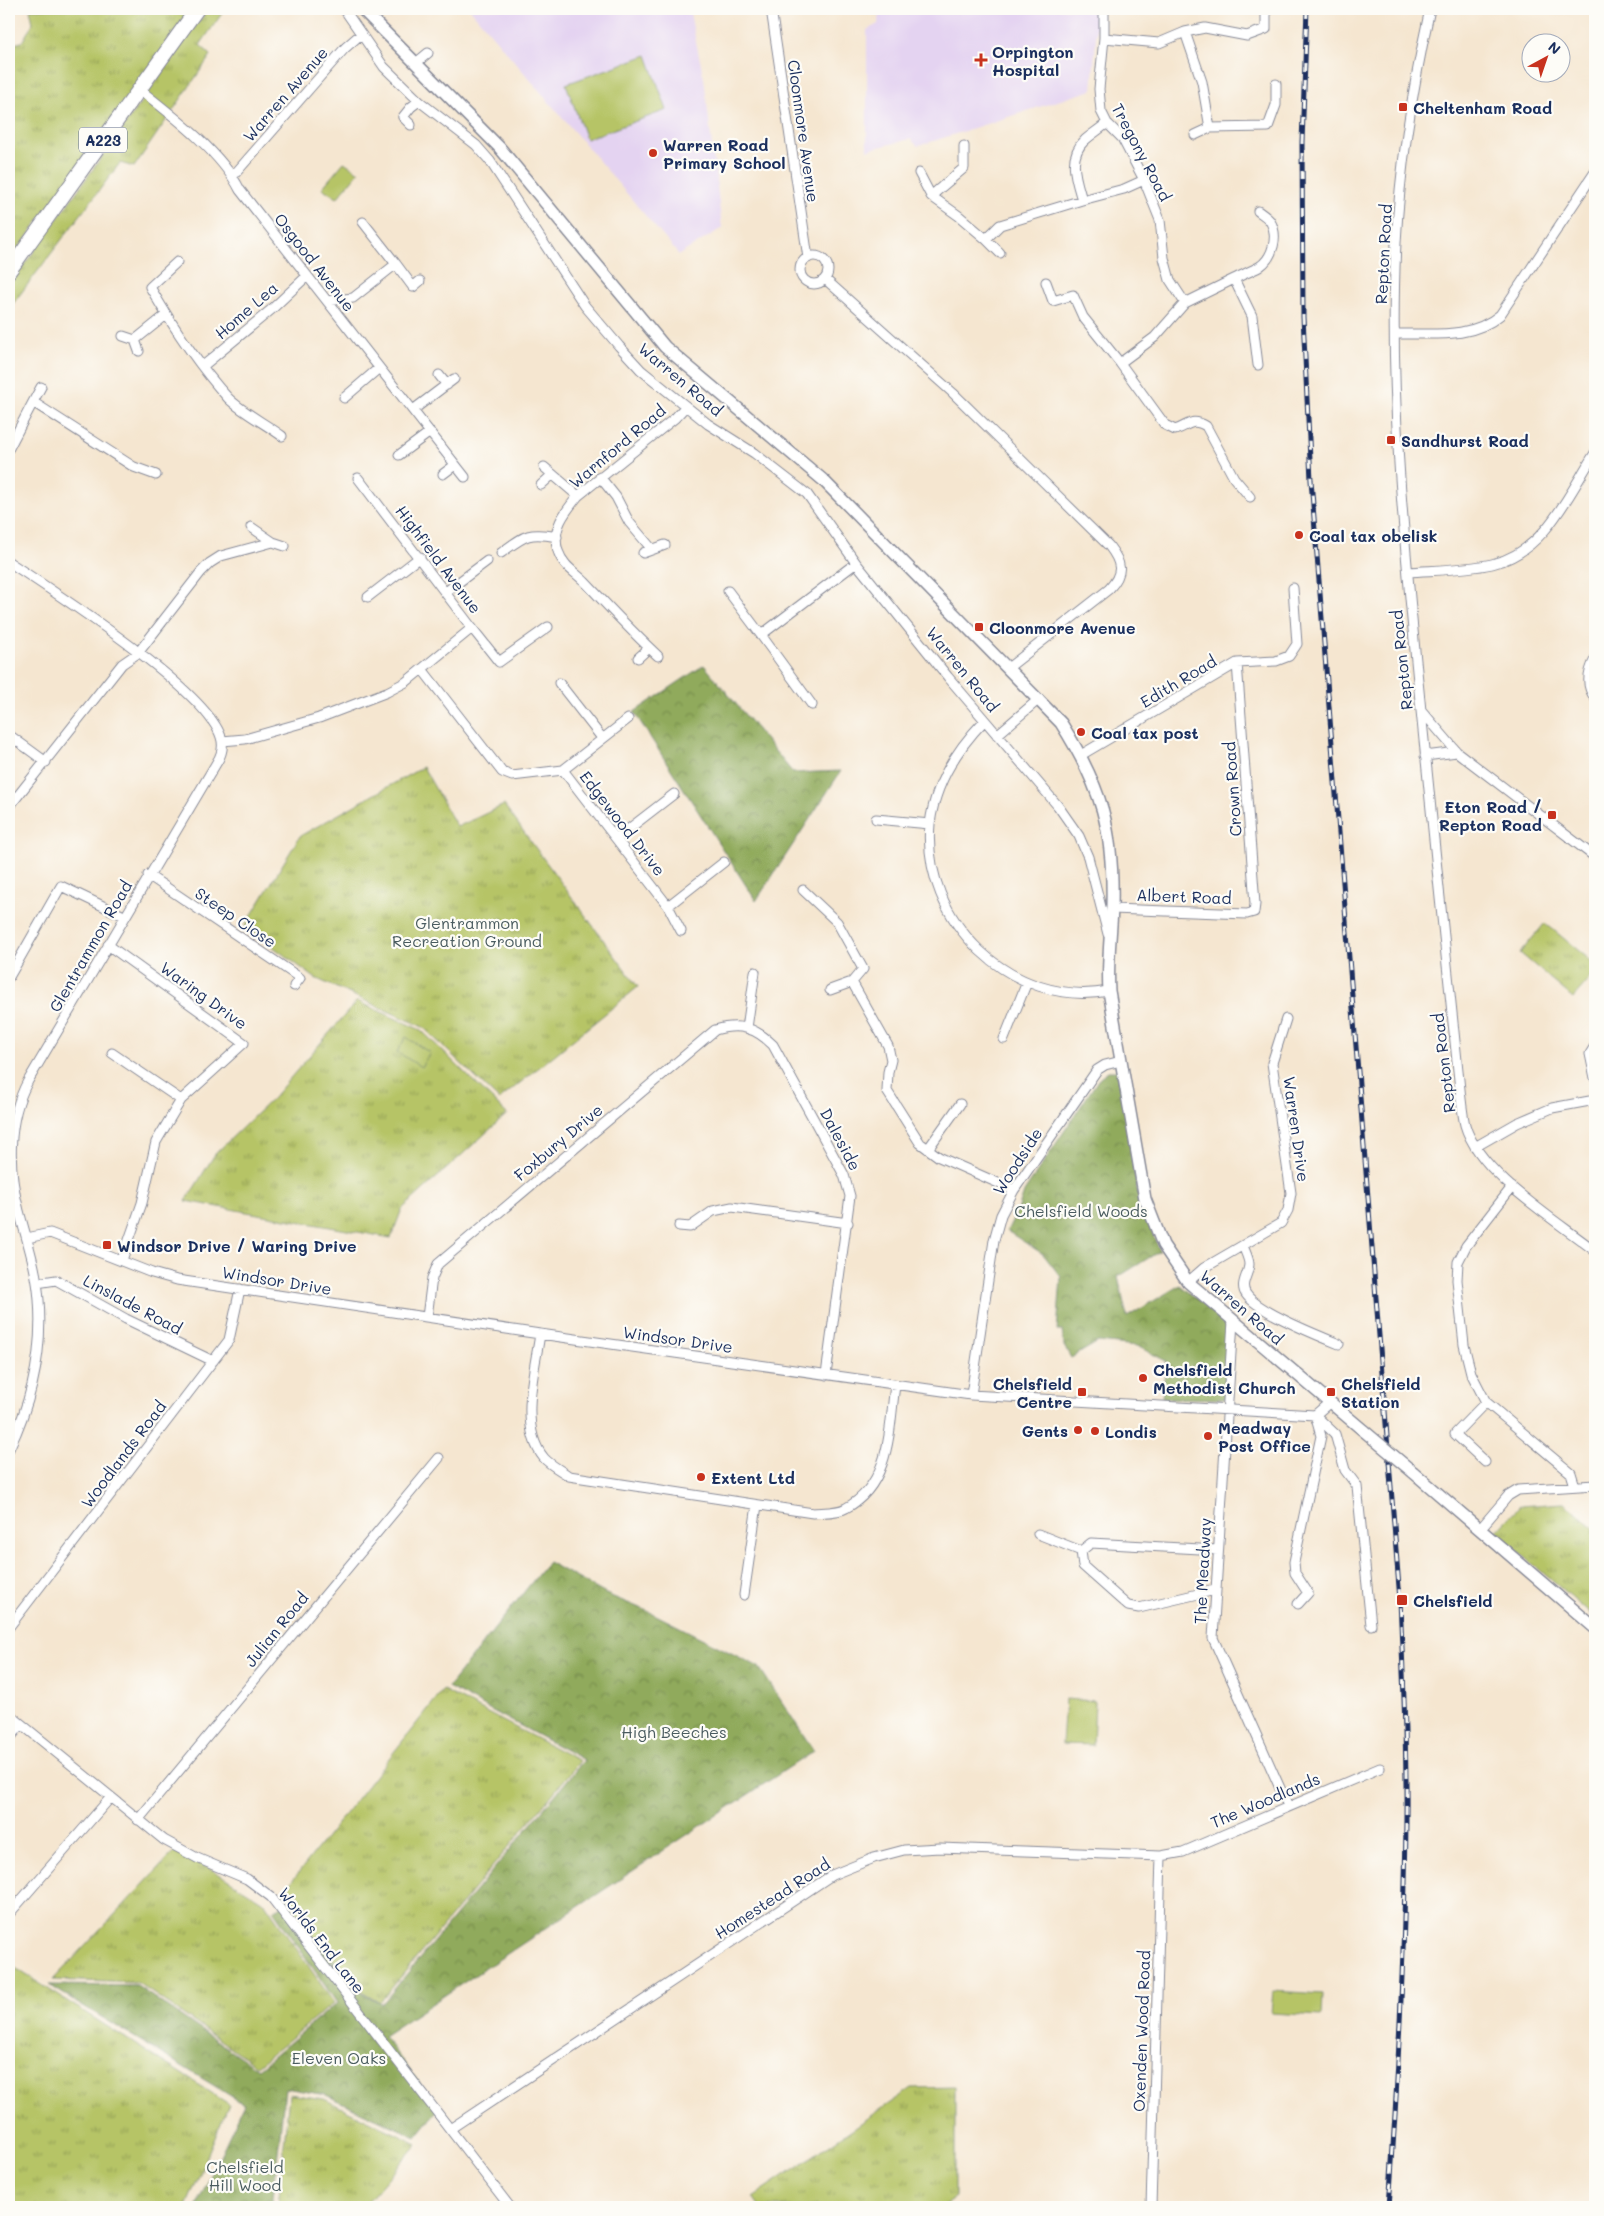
<svg xmlns="http://www.w3.org/2000/svg" width="1604" height="2216" viewBox="0 0 1604 2216" font-family="Mali,sans-serif">
	<defs>
		<pattern id="grass-tufts" width="24" height="20" patternUnits="userSpaceOnUse" patternTransform="scale(1.25)"><rect width="24" height="20" fill="#b6c466"/><path d="M3 7l-1-3M5 7V3M7 7l1-3M15 17l-1-3M17 17v-4M19 17l1-3" fill="none" stroke="#93a057"/></pattern>
		<pattern id="forest-crowns" width="20" height="18" patternUnits="userSpaceOnUse" patternTransform="scale(1.25)"><rect width="20" height="18" fill="#90aa5b"/><path d="M2 6a3 3 0 1 1 6 0M12 15a3 3 0 1 1 6 0" fill="none" stroke="#758b4e"/></pattern>
	</defs>
	<rect width="100%" height="100%" fill="#fdfcf7"/>
	<filter id="ink" filterUnits="userSpaceOnUse"><feTurbulence type="fractalNoise" baseFrequency=".02" numOctaves="2"/><feDisplacementMap in="SourceGraphic" scale="10" xChannelSelector="R" yChannelSelector="G"/><feConvolveMatrix kernelMatrix="1 2 1 2 8 2 1 2 1" color-interpolation-filters="sRGB"/></filter>
	<filter id="wash" filterUnits="userSpaceOnUse"><feTurbulence type="fractalNoise" baseFrequency=".0096" numOctaves="4" result="noise"/><feDisplacementMap in="SourceGraphic" scale="20" xChannelSelector="R" yChannelSelector="G"/><feGaussianBlur stdDeviation="1.12" result="paint"/><feColorMatrix in="noise" values="0 0 0 0 0 0 0 0 0 0 0 0 0 0 0 0 0 1.4 0 .05"/><feComposite in="paint" operator="in"/></filter>
	<g filter="url(#wash)">
		<rect width="100%" height="100%" fill="#f5e6d0"/>
		<!-- built -->
		<path fill="#e4d3f1" d="M470,9h219l15,70 18,149 -43,27z
			M880,9h218l-6,81 -174,56 -8,-7 -43,11v-120l11,-6z"/>
		<!-- grass -->
		<path fill="url(#grass-tufts)" stroke="#687a62" d="M30,9h162l-183,253v-220l4,2 9,-2 11,-19z
			M208,9h17l-25,36 11,10 -77,112 -14,-4 -111,146v-23z
			M423,767l34,60 47,-22 134,182 -139,113 -76,-73 -108,-49 -70,-52 55,-90z
			M1545,923l50,41v8l-22,26 -53,-45z
			M357,1001l64,29 86,84 -105,95 -11,29 -205,-37 29,-47 58,-56z
			M1564,1503l31,25v90l-99,-86 24,-26z
			M443,1690l137,71 -200,241 -22,-13 -78,-93z
			M174,1852l37,17 54,34 69,100 -77,63 -119,-83 -85,-3z
			M9,1964l220,140 -43,103h-177z
			M955,2087v111l-13,9h-182l-7,-10 159,-109z
			M289,2094l35,5 93,45 -49,57 2,6h-92z"/>
		<!-- forest -->
		<path fill="url(#forest-crowns)" stroke="#566c5c" d="M704,665l89,108 48,-2 -85,130 -122,-189z
			M1108,1071h10l21,130 21,50 -42,26 9,40 53,-32 49,40 -5,74 -62,-1 4,-37 -29,-15 -39,-4 -27,16 -7,-12 -2,-15h-5l4,-54 -18,-23 -36,-23 12,-24 5,-15 76,-115z
			M548,1562l58,32 46,19 107,54 55,84 -431,285 56,72 -23,29 -90,-42 -41,-7 -13,119h-76l48,-103 -195,-119 88,1 121,83 79,-66 -64,-93 13,-6 71,86 25,14 202,-244 -136,-73z"/>
		<!-- pitch -->
		<path fill="#b6c466" stroke="#687a62" d="M647,55l20,55 -81,29 -20,-55z
			M344,162l15,10 -22,26 -15,-10z
			M406,1037l24,16 -9,14 -24,-15z
			M1065,1699l30,2 -2,44 -31,-1z
			M1273,1991l50,3 -1,22 -51,-3z"/>
	</g>
	<g filter="url(#ink)">
		<g fill="none" stroke-linecap="round" stroke-linejoin="round">
			<defs>
				<path id="minor" d="M344,9l40,58 35,34 57,44 14,16 95,145 34,40 22,24 67,54 46,29 53,41 49,69 92,114 110,129 21,30 9,21 20,77
					M771,9l37,249
					M1104,9v29l-5,51 2,22 6,12 15,15 22,42 16,40 4,38 6,22 15,23
					M1430,9c-17,77 -30,155 -34,234 -7,143 7,286 21,428 14,143 29,285 44,428 1,8 2,18 4,26 14,49 91,95 130,126
					M1185,32l20,-4 42,8 19,-7v-18
					M1104,38l55,5 26,-11 17,50 8,46 58,-1 8,-22v-21
					M416,63l12,-10
					M139,89c33,26 82,63 101,101l225,287
					M411,125l-8,-8 8,-10 8,-6
					M1195,135l15,-7
					M919,173l12,23 28,20 27,23 14,-14 82,-25 42,-11 20,-9
					M233,176l112,-128 16,-14
					M931,196l33,-28v-22
					M1082,200c-6,-21 -15,-43 3,-60 7,-6 15,-11 22,-17
					M986,239l14,14
					M800 270a14 14 0 1 1 28 0a14 14 0 1 1-28 0Z
					M177,262l-27,25c22,38 48,78 78,111 14,14 38,26 54,38
					M396,264l17,23 7,-6
					M825,279l128,114 156,153c13,17 15,27 0,43l-101,79
					M1234,279c8,-4 17,-8 25,-12 14,-9 20,-31 11,-46 -3,-4 -8,-7 -12,-10
					M1046,282l7,19 20,-6 10,22 37,46
					M327,301l26,-3 43,-34 -33,-42
					M1395,334c35,-1 76,6 105,-19l95,-143
					M123,336l12,4 31,-25
					M135,340l4,11
					M203,366l69,-57 35,-33
					M439,375l8,10
					M41,387l-8,15 101,65 22,8
					M344,398l35,-30
					M413,410l41,-31
					M9,448l24,-46
					M399,455l31,-23
					M544,467l34,29
					M443,474l12,-9
					M600,477l16,20 13,25 22,26
					M541,485l11,-10
					M1250,497l-16,-19 -28,-52c-15,-9 -17,0 -31,4l-10,-5 -45,-62 35,-26 30,-34 49,-24 18,37 6,49
					M251,527l22,15 12,4
					M501,553c23,-17 27,-22 56,-16
					M643,553l22,-8
					M9,562c46,31 196,126 212,175 3,9 1,17 -4,25l-189,319c-21,39 -20,88 -9,130 8,30 18,59 20,89 4,51 -8,103 -30,149
					M1408,572c27,-2 57,-2 84,-8 53,-12 76,-69 103,-111
					M447,591l40,-30
					M728,591l33,44 95,-72
					M368,597l52,-40
					M472,628l27,34 49,-35
					M761,635l51,70
					M658,656c-26,-24 -49,-49 -73,-74 -10,-10 -22,-16 -27,-31 -7,-22 7,-39 20,-55l97,-78 11,-12
					M638,658l11,-10
					M1595,659c-7,13 -10,26 0,39
					M422,669l80,103 10,4 51,-6 105,136 13,25
					M559,683l43,55
					M1421,710l36,42 138,105
					M984,721c-27,28 -49,62 -54,103 -9,97 82,185 179,167
					M9,735l37,27
					M997,735l42,-36
					M222,741l23,-2 74,-21 68,-26 19,-10 66,-54 -114,-150
					M1081,755l156,-92 39,-2 13,-5 8,-12 -4,-56
					M1425,756l32,-4
					M563,770l65,-51
					M9,807l113,-143 16,-11 63,-81 9,-9 11,-7 52,-14
					M876,819l54,5
					M617,838l57,-44
					M148,875l152,103 -6,8
					M803,890l34,32 26,47 -11,13 -22,8
					M668,906l56,-44
					M1112,909l135,5 7,-2 1,-8 -18,-241
					M108,945l136,98 -63,57 -25,42 -14,61 -20,57
					M9,977l52,-91 63,30
					M852,982l36,64 3,14 -3,12 -1,19 33,52 19,14 75,33
					M747,1028l8,-56
					M1004,1039l23,-57
					M1595,1046l-5,8 5,24
					M112,1053l69,47
					M1475,1147l42,-24 35,-15 43,-8
					M928,1149l32,-45
					M1512,1187l-46,59 -8,16 -1,18 7,65 7,28 15,29 85,71 4,13
					M679,1226l11,1 23,-16 19,-4 116,16
					M27,1238l23,-5 102,40 25,7 363,54 431,61 344,20 15,-13
					M1243,1246c2,5 6,13 6,18 0,10 -10,20 -3,30 11,17 73,42 93,50
					M1188,1282l16,-14 77,-45 7,-13 3,-17 -19,-130 14,-44
					M37,1283l19,-3 70,39 87,42
					M427,1317l5,-39 6,-14 277,-234c24,-7 40,-3 58,15l71,130 6,21 -24,179
					M1233,1321l-20,317 75,168
					M540,1334c-5,36 -22,93 4,124 6,7 18,13 25,18l244,37c9,-1 25,0 33,-5 45,-24 43,-79 49,-123
					M971,1395l23,-155 7,-25 13,-25 83,-120 8,-5 16,-4
					M1315,1415l20,19 10,36 12,16 14,139
					M1485,1462l-30,-28 31,-32
					M1480,1529l28,-33 10,-6 77,-5
					M1038,1534l43,17
					M1215,1590l-76,18 -11,-2 -45,-40 -2,-15 10,-8 127,7
					M744,1595l13,-90
					M1298,1604l10,-11 -13,-20 -1,-11 27,-126 -6,-21
					M9,1627l220,-287 11,-51
					M9,1714l155,126 33,18 50,21 24,18 239,310
					M9,1739l12,-14
					M138,1820l301,-362
					M9,1914l102,-117
					M450,2129l382,-254 42,-17 30,-8 36,-2 221,8 22,-4 197,-84
					M1151,2207l10,-351"/>
				<path id="tertiary" d="M362,9l137,138 166,200 158,133 238,243c41,65 53,107 51,184 -1,28 -5,55 -3,84l36,208 18,46 25,37 176,149
					M1413,1472l182,156"/>
				<path id="primary" d="M9,271l188,-262"/>
			</defs>
			<!-- minor casing -->
			<use href="#minor" stroke="#888a97" stroke-width="11"/>
			<!-- tertiary casing -->
			<use href="#tertiary" stroke="#888a97" stroke-width="14"/>
			<!-- primary casing -->
			<use href="#primary" stroke="#888a97" stroke-width="16"/>
			<!-- minor -->
			<use href="#minor" stroke="#fff" stroke-width="9"/>
			<!-- tertiary -->
			<use href="#tertiary" stroke="#fff" stroke-width="11"/>
			<!-- primary -->
			<use href="#primary" stroke="#fff" stroke-width="14"/>
			<defs>
				<path id="rail" d="M1307,9l-5,133 1,175 8,163 89,1120c3,73 7,146 6,219 -1,129 -8,259 -17,388"/>
			</defs>
			<!-- rail casing -->
			<use href="#rail" stroke="#1b2f5e" stroke-width="5"/>
			<!-- rail -->
			<use href="#rail" stroke="#fdfcf7" stroke-width="3" stroke-dasharray="9" stroke-linecap="butt"/>
			<defs>
				<path id="tertiary-bridge" d="M1364,1431l49,41"/>
			</defs>
			<!-- tertiary-bridge casing -->
			<use href="#tertiary-bridge" stroke="#888a97" stroke-width="14" stroke-linecap="butt"/>
			<!-- tertiary-bridge -->
			<use href="#tertiary-bridge" stroke="#fff" stroke-width="11"/>
		</g>
	</g>
	<!-- markers -->
	<g fill="#c8321e" stroke="#fdfcf7" stroke-width="2">
		<path d="M978.5 52.5h5v5h5v5h-5v5h-5v-5h-5v-5h5z"/>
		<rect x="1398" y="102" width="10" height="10" rx="2.5"/>
		<circle cx="653" cy="153" r="5"/>
		<rect x="1386" y="435" width="10" height="10" rx="2.5"/>
		<circle cx="1299" cy="535" r="5"/>
		<rect x="974" y="622" width="10" height="10" rx="2.5"/>
		<circle cx="1081" cy="732" r="5"/>
		<rect x="1547" y="810" width="10" height="10" rx="2.5"/>
		<rect x="102" y="1240" width="10" height="10" rx="2.5"/>
		<circle cx="1143" cy="1378" r="5"/>
		<rect x="1077" y="1387" width="10" height="10" rx="2.5"/>
		<rect x="1326" y="1387" width="10" height="10" rx="2.5"/>
		<circle cx="1078" cy="1430" r="5"/>
		<circle cx="1095" cy="1431" r="5"/>
		<circle cx="1208" cy="1436" r="5"/>
		<circle cx="701" cy="1477" r="5"/>
		<rect x="1396" y="1594" width="12" height="12" rx="2.5"/>
	</g>
	<g text-anchor="middle" dominant-baseline="central" stroke-width="4.5" stroke-linejoin="round" paint-order="stroke">
		<!-- shield labels -->
		<rect fill="#fdfcf7" stroke="#5f6c8c" stroke-width="1" x="79" y="127.5" width="48" height="25" rx="4"/>
		<g font-size="15" font-weight="bold" fill="#1b2f5e">
			<text x="103" y="140">A223</text>
		</g>
		<!-- poi labels -->
		<g font-size="16" font-weight="bold" fill="#1b2f5e" stroke="#fdfcf7" text-anchor="start">
			<text x="992" y="51">Orpington<tspan x="992" dy="18">Hospital</tspan></text>
			<text x="1413" y="107">Cheltenham Road</text>
			<text x="663" y="144">Warren Road<tspan x="663" dy="18">Primary School</tspan></text>
			<text x="1401" y="440">Sandhurst Road</text>
			<text x="1309" y="535">Coal tax obelisk</text>
			<text x="989" y="627">Cloonmore Avenue</text>
			<text x="1091" y="732">Coal tax post</text>
			<text x="1542" y="806" text-anchor="end">Eton Road /<tspan x="1542" dy="18">Repton Road</tspan></text>
			<text x="117" y="1245">Windsor Drive / Waring Drive</text>
			<text x="1153" y="1369">Chelsfield<tspan x="1153" dy="18">Methodist Church</tspan></text>
			<text x="1072" y="1383" text-anchor="end">Chelsfield<tspan x="1072" dy="18">Centre</tspan></text>
			<text x="1341" y="1383">Chelsfield<tspan x="1341" dy="18">Station</tspan></text>
			<text x="1218" y="1427">Meadway<tspan x="1218" dy="18">Post Office</tspan></text>
			<text x="1068" y="1430" text-anchor="end">Gents</text>
			<text x="1105" y="1431">Londis</text>
			<text x="711" y="1477">Extent Ltd</text>
			<text x="1413" y="1600">Chelsfield</text>
		</g>
		<!-- street labels -->
		<g font-size="16" fill="#1b2f5e" stroke="#fdfcf7">
			<text transform="translate(285 94) rotate(-49)">Warren Avenue</text>
			<text transform="translate(804 131) rotate(82)">Cloonmore Avenue</text>
			<text transform="translate(1142 152) rotate(62)">Tregony Road</text>
			<text transform="translate(1383 254) rotate(-87)">Repton Road</text>
			<text transform="translate(315 262) rotate(52)">Osgood Avenue</text>
			<text transform="translate(246 310) rotate(-41)">Home Lea</text>
			<text transform="translate(681 379) rotate(40)">Warren Road</text>
			<text transform="translate(617 446) rotate(-40)">Warnford Road</text>
			<text transform="translate(439 559) rotate(53)">Highfield Avenue</text>
			<text transform="translate(1401 660) rotate(-96)">Repton Road</text>
			<text transform="translate(963 669) rotate(51)">Warren Road</text>
			<text transform="translate(1178 681) rotate(-31)">Edith Road</text>
			<text transform="translate(1232 789) rotate(-94)">Crown Road</text>
			<text transform="translate(623 823) rotate(52)">Edgewood Drive</text>
			<text transform="translate(1184 896) rotate(2)">Albert Road</text>
			<text transform="translate(236 917) rotate(34)">Steep Close</text>
			<text transform="translate(90 946) rotate(-60)">Glentrammon Road</text>
			<text transform="translate(204 995) rotate(36)">Waring Drive</text>
			<text transform="translate(1443 1063) rotate(-97)">Repton Road</text>
			<text transform="translate(1297 1129) rotate(82)">Warren Drive</text>
			<text transform="translate(841 1139) rotate(62)">Daleside</text>
			<text transform="translate(558 1142) rotate(-40)">Foxbury Drive</text>
			<text transform="translate(1017 1161) rotate(-57)">Woodside</text>
			<text transform="translate(277 1280) rotate(9)">Windsor Drive</text>
			<text transform="translate(133 1304) rotate(28)">Linslade Road</text>
			<text transform="translate(1242 1307) rotate(41)">Warren Road</text>
			<text transform="translate(678 1339) rotate(8)">Windsor Drive</text>
			<text transform="translate(123 1454) rotate(-53)">Woodlands Road</text>
			<text transform="translate(1202 1571) rotate(-87)">The Meadway</text>
			<text transform="translate(276 1629) rotate(-51)">Julian Road</text>
			<text transform="translate(1265 1800) rotate(-23)">The Woodlands</text>
			<text transform="translate(772 1898) rotate(-33)">Homestead Road</text>
			<text transform="translate(322 1940) rotate(52)">Worlds End Lane</text>
			<text transform="translate(1141 2031) rotate(-88)">Oxenden Wood Road</text>
		</g>
		<!-- park labels -->
		<g font-size="16" fill="#4a5c60" stroke="#fdfcf7">
			<text x="467" y="922">Glentrammon<tspan x="467" dy="18">Recreation Ground</tspan></text>
			<text x="1081" y="1210">Chelsfield Woods</text>
			<text x="674" y="1731">High Beeches</text>
			<text x="339" y="2057">Eleven Oaks</text>
			<text x="245" y="2166">Chelsfield<tspan x="245" dy="18">Hill Wood</tspan></text>
		</g>
	</g>
	<!-- margin -->
	<rect width="1604" height="2216" fill="none" stroke="#fdfcf7" stroke-width="30"/>
	<!-- north arrow -->
	<g transform="translate(1546 58) rotate(40)"><circle r="24" fill="#fdfcf7" stroke="#a3aaba"/>
	<path d="M0-4L9 19L0 12L-9 19Z" fill="#c8321e"/>
	<text y="-8" font-size="14" font-weight="bold" text-anchor="middle" fill="#1b2f5e">N</text>
	</g>
</svg>
